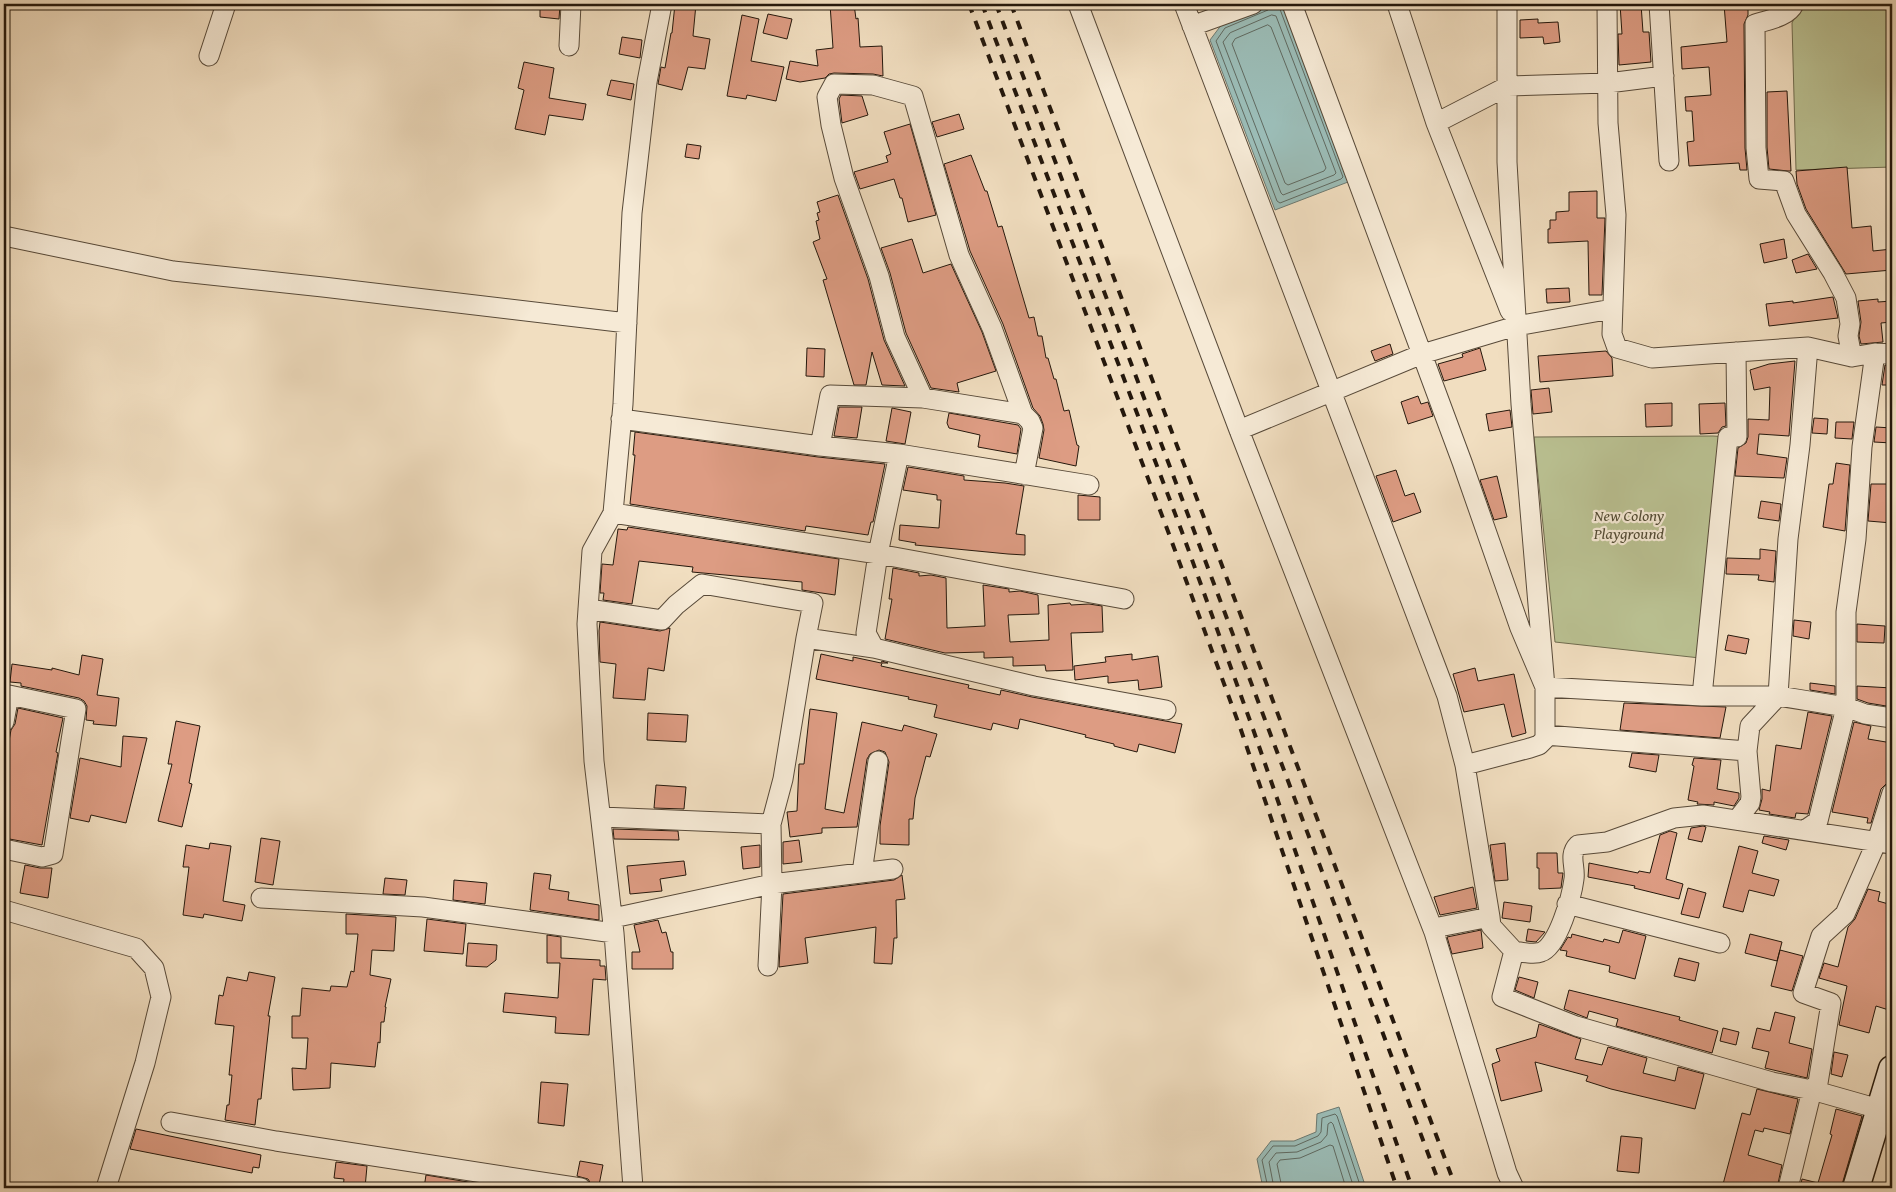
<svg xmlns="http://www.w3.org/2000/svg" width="1896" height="1192" viewBox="0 0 1896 1192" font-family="'Gentium Book Plus',serif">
	<rect width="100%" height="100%" fill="#f1dec0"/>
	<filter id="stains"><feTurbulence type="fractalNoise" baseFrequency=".004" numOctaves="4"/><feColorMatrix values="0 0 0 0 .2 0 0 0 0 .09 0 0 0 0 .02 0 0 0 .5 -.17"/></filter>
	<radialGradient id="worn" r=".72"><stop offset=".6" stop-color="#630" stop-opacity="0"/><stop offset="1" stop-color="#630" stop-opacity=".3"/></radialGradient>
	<!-- green -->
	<path fill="#bac192" stroke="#706c4f" d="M1801,4h91v163l-96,3 -4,-147z
		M1713,436l15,1 -28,221 -145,-16 -21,-205z"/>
	<!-- water -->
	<path fill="#9bbcb6" stroke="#6c7a72" d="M1271,4l12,1 65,177 -73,28 -65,-170 12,-16z
		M1339,1107l27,81h-103l-6,-29 14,-18h23l22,-9 1,-18z"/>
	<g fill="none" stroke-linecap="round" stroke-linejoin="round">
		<!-- shore -->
		<path stroke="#606a61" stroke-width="1" d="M1271,4l-3,6 -43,18 -9,13 61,160 3,2 61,-24 2,-2 -65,-173
			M1272,15l4,1 60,157 -2,2 -51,20 -2,-2 -58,-151 7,-9z
			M1268,25l3,2 55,141 -2,3 -36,14 -3,-2 -53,-139 3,-5z
			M1268,1188l-6,-28 11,-14h22l23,-10 3,-4 1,-14 13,-4 2,2 24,72
			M1274,1188l-5,-26 7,-9 21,-1 24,-10 6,-7 1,-11 3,-2 2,2 21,64
			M1282,1188l-5,-24 3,-4 20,-2 30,-13 3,1 13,42"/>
	</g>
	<!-- building -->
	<path fill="#dd9c83" stroke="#25180c" d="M540,4l20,1 -1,14 -19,-2z
		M675,4h21l-3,32 17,3 -5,30 -17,-2 -6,23 -24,-6 3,-17 4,1 6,-35h1z
		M830,4h24l2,15 2,-1 2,29 22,-1 1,30 -10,-2 -39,-1 -5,1 -4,4 -25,4 -14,-3 4,-18 28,5 -2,-16 17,-2z
		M1620,4h21l2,28h6l2,30 -32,3 -1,-31h4z
		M1724,4h24v11l-4,9 1,124 2,22h-7l-1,-7 -50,3 -2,-24 7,-1 -2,-30h-6l-1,-14 26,-2 -2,-28 -27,2 -1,-22 46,-5z
		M768,14l24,5 -5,20 -24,-6z
		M742,15l17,4 -8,42 33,6 -8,34 -29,-6 -1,4 -19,-3z
		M1538,19v4l20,-1 2,20 -16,2 -1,-7 -23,1v-18z
		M622,37l20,3 -2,18 -21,-4z
		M524,62l30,6 -5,30 37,6 -3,16 -34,-5 -4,20 -30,-6 9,-39 -6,-2z
		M611,80l23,4 -3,16 -24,-5z
		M1787,91l4,80h-3l-19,-2 -2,-22v-55z
		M841,95l21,1 6,19 -26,8 -3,-24z
		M959,114l5,15 -27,8 -5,-15z
		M910,124l26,91 -28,7 -6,-24h-2l-6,-19 -34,10 -6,-17 34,-10 -2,-6 5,-2 -7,-22z
		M687,144l14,2 -2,13 -14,-2z
		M971,155l14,36h2l11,36 4,-1 27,92 5,-1 4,19h4l4,22h2l6,21h2l8,32 5,-1 8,35 2,1 -3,20 -37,-8 5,-28 -1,-6 -3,-8 -7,-8 -30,-84 -33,-73 -26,-87z
		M1847,167l5,61 19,-2 2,25 19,-2v21l-46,4 -40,-65 -9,-25 -1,-13z
		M1597,191v27h8l-3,77h-13l-1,-54 -40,2v-14h2v-9h6v-8l13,-1v-19z
		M838,195l30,84 16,61 21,46 -23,-1 -10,-33 -6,33h-12l-31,-105 4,-1 -14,-37 7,-3 -4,-18 3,-1 -2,-7 3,-1 -3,-10z
		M912,239l11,34 28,-9 31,68 14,39 -39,12 2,9 -28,-4 -25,-55 -16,-60 -9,-25z
		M1784,239l3,19 -23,5 -4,-19z
		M1808,254l9,15 -21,4 -4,-13z
		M1569,288l1,14 -23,1 -1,-14z
		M1833,297l5,21 -69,8 -3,-22 27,-3v2z
		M1878,299v3l14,-1v21l-11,1 2,19 -22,2 -2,-8 2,-14 -3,-21z
		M1390,344l3,10 -18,7 -4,-10z
		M807,348l18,1 -1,28 -18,-1z
		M1480,348l6,22 -42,11 -6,-17 25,-7 -1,-3z
		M1606,351l6,7 1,18 -73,6 -2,-26z
		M1795,361l-6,75 -30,-2 -2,20 30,4 -3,20 -49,-2 3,-28 8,-5 2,-6v-18l21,1 1,-33 -16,3 -4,-20 19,-6z
		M1885,365l7,2v18h-10z
		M1549,388l3,24 -19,2 -2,-24z
		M1418,396l3,8 7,-2 5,14 -25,8 -7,-22z
		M1672,403v23l-26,1 -1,-23z
		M1725,403l1,23 -4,1 -4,6 -18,1 -1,-30z
		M839,407h23l-5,31 -23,-2z
		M892,408l19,4 -6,32 -19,-3z
		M1510,410l2,17 -23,4 -3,-17z
		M949,413l69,12 3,4 -4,25 -39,-7 2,-12 -31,-7 -2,-5z
		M1814,418l14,1 -1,15 -15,-1z
		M1836,422h18l-2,17 -17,-1z
		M1876,427l16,1v15l-18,-1z
		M635,432l183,25 67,7 -12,58h-2l-3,13 -62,-9 -1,5 -175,-27 5,-49h-2z
		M1836,463l14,2 -5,66 -22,-4 6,-43h4z
		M908,467l56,9v4l41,3 19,3 -8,48 9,1v20l-17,-1 -93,-9 1,-2 -17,-3 1,-15 39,3 2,-28h-4v-5l-34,-5z
		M1396,470l9,26 9,-3 7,19 -28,10 -17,-46z
		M1497,476l10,41 -13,3 -14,-40z
		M1871,484h20l1,39 -24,-2z
		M1078,495l22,2v23h-22z
		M1761,501l20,3 -2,17 -21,-3z
		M628,527l211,32 -4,36 -33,-5v-8l-110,-10 1,-5 -54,-6 -7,43 -29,-4 1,-7h-4l2,-29 11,1 5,-36 9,1z
		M1760,549l16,2 -2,31 -16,-2 1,-5 -33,-1 1,-16 33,1z
		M893,568l26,5v3l12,-1 15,3 1,50 38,-2 -2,-41 26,4v3l11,-1 18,4 1,19 -31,1 2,27 39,-2 -1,-35 22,-2 1,2 18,-1 13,2 1,26 -32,1 2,37 -27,1 -1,-6 -32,1v-9l-29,1v-6l-39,1 -60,-14 7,-40h-3z
		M1794,620l17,2 -2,17 -16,-3z
		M600,622l60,9 10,-3 -6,43 -16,-3 -3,32 -32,-2 3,-34 -16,-2 -1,-31z
		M1857,624l28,2 -1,17 -27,-1z
		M1728,635l21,4 -3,15 -21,-4z
		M821,654l32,7v-4l28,6 1,-2 6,2h-6l-1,3 88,19 -1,3 32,7 1,-5 31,7 150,27 -7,29 -36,-9 -2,8 -23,-6v-2l-29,-7 1,-2 -66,-16 -2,10 -25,-6 -2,7 -57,-13 3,-12 -29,-6 1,-2 -93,-18z
		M1132,654v6l26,-4 4,31 -23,3 -1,-10 -30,3v-7l-33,4 -1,-14 32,-4 -1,-5z
		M82,655l21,4 -6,36 22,3 -3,28 -23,-2 1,-3 -8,-1 1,-14 -3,-5 -5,-3 -58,-12v-3l-11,-1 2,-18 40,6v-2l27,7z
		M1475,668l3,13 36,-7 12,59 -14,4 -8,-33 -40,8 -11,-38z
		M1810,683l25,3v8l-25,-4z
		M1857,686l35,2v19l-24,-4 -11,-4z
		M1624,703l102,4 -6,31 -100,-8z
		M18,708l45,10 -7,34 2,1 -16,92 -38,-7v-70l7,-38 4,-6z
		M810,709l27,4 -12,96 19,4 18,-91 40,9 2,-6 33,9 -7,23 -4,-1 -11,42 -2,21h-4v26l-29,-1v-18l9,-64 -4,-10 -6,-2 -9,4 -3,5 -10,68 -35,1v5l-32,4 -3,-25 10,-1 2,-47h5z
		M1808,712l24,4 -24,98 -12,-1 -1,5 -26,-4 1,-2 -11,-2 3,-11v-10l8,2 6,-46 25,4z
		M648,713l40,2 -2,27 -39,-2z
		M176,721l24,5 -11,57 3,1 -10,43 -24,-6 14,-57h-4z
		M1854,722l17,4 -3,13 24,4v32h-4l-1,8 -6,6 -10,34h-4l1,-5 -36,-6z
		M123,736l24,2 -21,85 -35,-8 -2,7 -19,-4 10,-60 41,9z
		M1632,753l27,2 -3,17 -27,-5z
		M1694,758l27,2 -4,29 22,4v5l-5,8 -20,-4v3l-17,-1 1,-2 -10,-2 6,-34 -2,-1z
		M656,785l30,2 -2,22 -30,-1z
		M1703,826l3,1 -4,15 -14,-3 3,-11z
		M613,829l65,2 1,9 -65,-1z
		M1670,831l7,2 -11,46 17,5 -4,15 -45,-11 1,-2 -47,-9 1,-14 49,10 1,-2 11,2 10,-38z
		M1764,836l25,4 -3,10 -24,-7z
		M261,838l19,3 -7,44 -18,-3z
		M799,840l3,22 -19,2v-22z
		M210,843l21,3 -8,55 22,4 -3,16 -38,-7 -1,4 -20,-3 6,-48h-6l3,-22 23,4z
		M1505,843l3,37 -13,1 -5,-36z
		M760,845v22l-17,2 -2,-22z
		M1739,846l19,5 -6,22 27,7 -5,16 -25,-6 -6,22 -20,-5z
		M1537,853h20l1,20h5l-2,15 -22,1v-21h-2z
		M684,861l2,14 -26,4 2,12 -32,3 -3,-28z
		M25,865l15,3h12l-4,30 -28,-5z
		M534,873l17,2 -2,14 20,3 -1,8 31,5v15l-69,-10z
		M902,875l3,24 -9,1 1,38h-3l-2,26 -18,-1 2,-36 -71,11 3,25 -29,4 4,-73 111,-14z
		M385,878l22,2 -2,15 -22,-1z
		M454,880l33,3 -2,21 -32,-4z
		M1473,887l4,21 -37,7 -6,-18z
		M1688,888l18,5 -7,25 -18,-4z
		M1868,889l12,3 -2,9 14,4v106l-16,-5 -7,27 -30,-8 8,-39 -28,-8 5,-15 14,4 10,-40 7,-8z
		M1504,902l28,4 -2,16 -28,-4z
		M346,914l50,3 -2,34 -22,-1 -2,25 21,4 -6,28h1l-2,15h-3l-1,21 -2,-1 -3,25 -44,-4 -1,25 -37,2 -1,-22 14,1 2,-31h-16v-22h8l2,-28 28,3 1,-5 16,1 4,-16 3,1 4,-38h-12z
		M427,919l39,5 -3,30 -39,-3z
		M658,920l4,13 4,-1 5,20h2v17h-41v-17h8l-6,-27z
		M1528,929l17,3 -9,10 -10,-1z
		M1481,930l2,18 -31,6 -5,-17z
		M1623,930l23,6 -11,43 -26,-7 1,-6 -44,-10 1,-5 -7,-1 8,-13 3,1 1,-4 31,8 1,-3 15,4z
		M1750,934l32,8 -5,19 -32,-8z
		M547,935l14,2v21l39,2v6h5l1,14 -13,-1 -4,56 -34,-2 1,-16 -53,-5 2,-19 53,5 2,-35h-13z
		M468,943l29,2 -1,15 -9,7 -21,-1z
		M1780,950l23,6 -11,35 -21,-5z
		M1679,958l20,5 -4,18 -21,-5z
		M249,972l26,5 -7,39h2l-8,73 -1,10h-3l-3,26 -30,-5 2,-15h2l3,-30h-3l5,-49 -19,-2 4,-29 4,1 4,-19 20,4z
		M1519,977l19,5 -4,16 -19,-8z
		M1569,990l111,27 -1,3 39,11 -6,22 -96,-27 2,-7 -29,-8 -2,7 -23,-9z
		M1775,1012l20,5 -6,26 23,6 -5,29 -42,-10 4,-16 -17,-4 5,-20 13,3z
		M1539,1024l42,15 -6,20 27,6 6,-18 39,11 -4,15 32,8 3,-14 26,7 -9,35 -84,-20 -25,-8 2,-5 -53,-14 7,29 -41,10 -9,-37 8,-3 -4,-12 40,-12z
		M1723,1028l16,4 -3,13 -16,-4z
		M1834,1052l14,3 -6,22 -11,-3z
		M541,1082l27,2 -4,42 -26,-3z
		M1757,1089l41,10 -8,35 -26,-6 -1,4 -8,-2 -7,25 34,10 -5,23h-55l20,-75 8,2z
		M1836,1109l26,7 -21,72h-41l2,-9 16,4 14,-48 -2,-1z
		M136,1129l125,26 -2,13 -6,-1 -1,6 -122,-24z
		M1621,1136l21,2 -3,35 -22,-2z
		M580,1161l23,4 -4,20 -8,-1 -3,-5 -11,-3z
		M336,1162l31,4 -2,22h-22l1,-9 -10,-1z
		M426,1175l72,12v1h-74z"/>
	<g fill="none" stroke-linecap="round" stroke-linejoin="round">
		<defs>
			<path id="street" d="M1078,4l161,426 195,502 73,241 7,15
				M1184,4l263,692 18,69 25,152 -51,10 -5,5
				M1292,4l170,458 58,166 25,59 157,9h76l68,11 19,7 27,4
				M1397,4l39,119 74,188
				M1607,4l1,119 8,92 -4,119 5,14 35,10 156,-11 44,10 23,-4 17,1
				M1659,4l10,157
				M1794,4c-6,13 -26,16 -39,20l1,124 3,31 25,2 12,33 37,59 13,25 4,26 -2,12 4,21
				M1192,26l61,-22
				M569,46l2,-42
				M209,56l17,-52
				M1436,123l72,-37 100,-3 56,-7
				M4,236l169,35 150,16 304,36
				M923,398l-28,-61 -16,-61 -35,-98 -13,-53 -4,-28 7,-13 39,1 40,11 46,159 33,73 31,86
				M621,419l199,27 79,8
				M1239,430l183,-76 94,-28 96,-17
				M820,446l10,-51 93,3 100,16 7,7 3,7 -9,47
				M1089,485l-190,-31 -21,100 246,45
				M613,513l265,41 -12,79 8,15 160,38 132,24
				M588,609l74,11 14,-15 26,-21 111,19 -7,35
				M4,694l5,1 -5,27
				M1702,696l26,-259h9l-1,-85
				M1545,735l202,16
				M1465,765l65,-17 9,-3 6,-6v-52l-24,-283 -14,-242v-158
				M601,817l170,7
				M1737,820l13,-17 1,-6 -4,-46 3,-25 28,-30 10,-157 12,-94 8,-98
				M1805,830l13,-9 28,-114v-95l10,-73 6,-92 13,-94
				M4,849l38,8 11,-3 23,-145 -67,-14
				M862,873l16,-112
				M261,898l162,9 191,26
				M1567,904l153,39
				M4,910l132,38 18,20 7,29 -16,66 -39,125
				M1490,917l1,9 23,25 -12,46 74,29 196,56 40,8 67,19
				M613,918l159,-34 121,-15
				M1514,951c8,1 20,4 27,1 17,-5 31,-57 33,-73 2,-12 -6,-24 4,-34l29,-3 67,-24 29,-3 189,29
				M768,966l4,-82 -1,-60 12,-45 23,-141 68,10
				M171,1122l105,19 305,47
				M633,1188l-19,-255 -20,-172 -7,-137 5,-73 21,-38 10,-109 9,-191 15,-131 15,-78
				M1788,1188l24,-98 6,-7 13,-80 -28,-10 18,-57 24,-22 32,-73 15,-48"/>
			<path id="secondary" d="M1856,1188l36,-119"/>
		</defs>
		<!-- street casing -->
		<use href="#street" stroke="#584a39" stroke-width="21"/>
		<!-- secondary casing -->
		<use href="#secondary" stroke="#25180c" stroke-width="29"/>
		<!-- street -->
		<use href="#street" stroke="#f6ead6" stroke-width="19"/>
		<!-- secondary -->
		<use href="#secondary" stroke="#f6ead6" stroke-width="26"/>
		<!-- rail -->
		<path stroke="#25180c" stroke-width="4" stroke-dasharray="9 9" stroke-linecap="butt" d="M969,4l200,530 72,196 156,458
			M982,4l200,528 71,197 159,459
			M996,4l445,1184
			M1011,4l445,1184"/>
	</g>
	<g text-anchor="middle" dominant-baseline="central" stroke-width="4.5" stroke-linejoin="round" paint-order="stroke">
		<!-- park labels -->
		<g font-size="16" font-style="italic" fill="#524b34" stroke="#f6ead6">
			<text x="1629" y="515">New Colony<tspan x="1629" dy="18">Playground</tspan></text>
		</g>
	</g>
	<!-- margin -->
	<rect width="1896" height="1192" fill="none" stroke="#f1dec0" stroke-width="20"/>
	<rect x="5" y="5" width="1886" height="1182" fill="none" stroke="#25180c" stroke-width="2.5"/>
	<rect x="10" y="10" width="1876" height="1172" fill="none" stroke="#25180c"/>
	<rect width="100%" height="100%" filter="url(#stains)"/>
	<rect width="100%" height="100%" fill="url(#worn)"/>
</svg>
